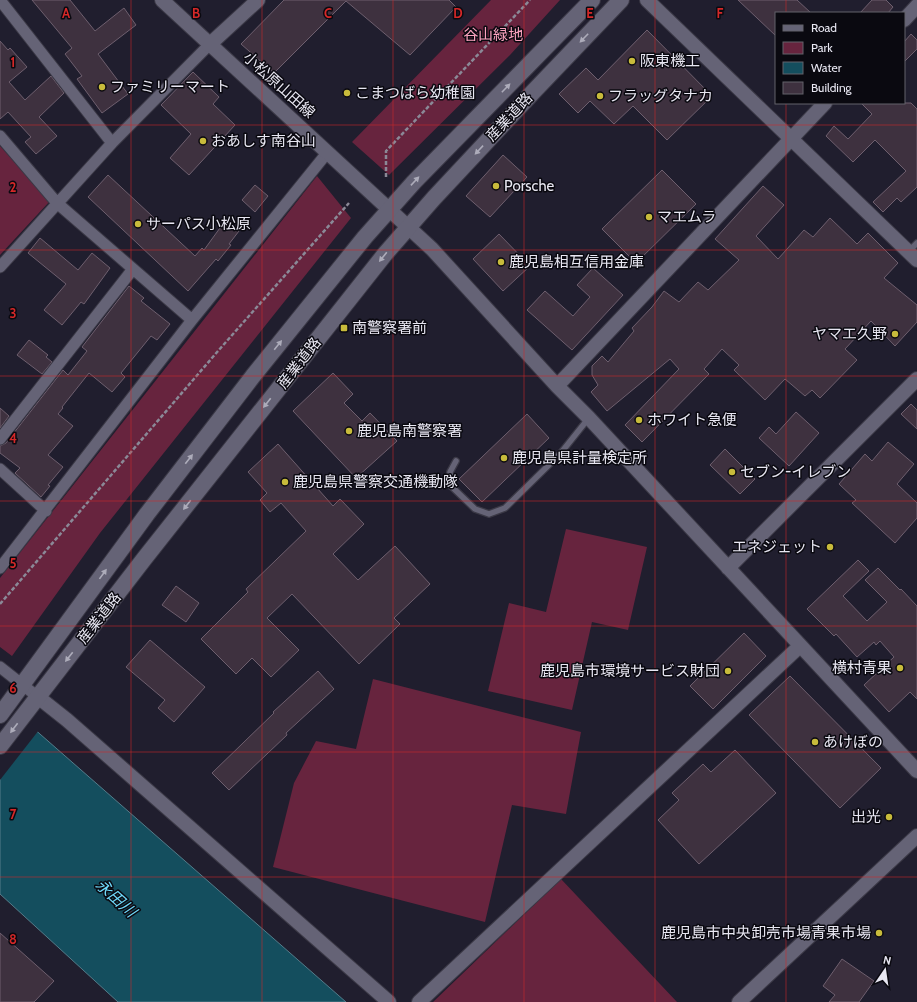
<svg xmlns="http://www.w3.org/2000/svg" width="917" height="1002" viewBox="0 0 917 1002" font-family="Cabin,'Noto Sans JP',sans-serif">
	<rect width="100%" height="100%" fill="#201e2e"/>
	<!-- green -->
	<path fill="#67243e" d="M491,0h69l-50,55 -121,120 -37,-33z
		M0,146l50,55 -50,54z
		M317,176l34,42 -251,315 -88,123 -12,-9v-69z
		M566,529l81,18 -19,83 -36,-8 -20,88 -84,-19 21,-88 37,9z
		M373,679l208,53 -15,82 -54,-9 -27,117 -212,-55 21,-84 22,-42 40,8z
		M561,879l116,123h-244z"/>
	<!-- water -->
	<path fill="#144e5e" stroke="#547c8a" d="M0,699l346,303h-228l-118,-108z"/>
	<!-- pier -->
	<path fill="#201e2e" d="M0,697l39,33 -39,50z"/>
	<!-- building -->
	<path fill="#3e313f" stroke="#6e5f6e" d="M32,0h38l25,31 29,-23 12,17 -38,29 30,40 -26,19 -25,-34 5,-3 -17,-22 7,-6z
		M284,0h165l7,7 -46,48 -64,-54 -72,72 -33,-29z
		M738,0h59l14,13h-35v23z
		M872,0h14l7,7 -5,6h-28z
		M647,30l65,66 -45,44 -34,-34 -19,18 -24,-23 -12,12 -19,-19 27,-26 12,12z
		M911,34l6,6v9l-13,13v-20z
		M0,41l8,9 2,-2 17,19 -18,15 16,18 26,-24 13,17 -25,24 18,19 -21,18 -11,-12 6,-5 -23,-25 -8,7z
		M193,72l26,25 -6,7 22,21 -46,50 -19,-17 21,-24 -30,-29z
		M861,103h50l6,6v78l-16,15 -4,-4 -14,14 -10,-10 33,-31 -31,-31 -22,22 -27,-26 8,-10 14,13 24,-25z
		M503,155l24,22 -37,40 -24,-21z
		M662,170l34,34 -60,59 -34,-34z
		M108,175l87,81 7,-8 2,2 21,-29 14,10 -10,13 2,1 -13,16 -2,-2 -28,32 -100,-94z
		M255,185l13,11 -13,16 -13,-12z
		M763,186l21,19 -28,31 22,23 26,-29 9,7 17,-19 27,26 11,-11 30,30 -14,15 33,27v17l-22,24 -24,-25 -26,28 12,11 -37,38 -8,-8 -7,6 -20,-17 -20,21 -31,-30 5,-5 -17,-16 -18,20 5,5 -67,68 -17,-17 54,-56 -9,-10 -63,52 -16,-19 7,-7 -6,-10v-9l10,-10 6,6 26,-31 -2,-3 20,-21 12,-16 15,11 19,-20 10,8 31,-30 -24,-21z
		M499,234l31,32 -27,25 -30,-32z
		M40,238l38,32 14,-17 18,15 -26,36 -3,-2 -19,23 -18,-15 22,-26 -38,-31z
		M593,268l30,27 -51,55 -45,-40 18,-19 28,25 17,-19 -13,-12z
		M129,286l15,12 -3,3 29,23 -13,16 -6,-4 -30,37 4,4 -13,15 -23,-19 -27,34 1,1 -5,6 15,12 -25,29 15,12 -15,18 2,1 -9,11 -26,-24 5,-5 -20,-15v-7l6,-3 57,-73 5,5 19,-24 -5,-4z
		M29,340l19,15 -2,2 6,5 -10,12 -25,-19z
		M333,373l20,21 -9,9 18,18 8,-8 27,28 -41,37 -63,-67z
		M911,404l6,6v19l-16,-15z
		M0,408l9,8 -9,12z
		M796,412l23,21 -30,33 -30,-28 10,-11 7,7z
		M527,414l22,24 -67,64 -23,-23z
		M888,442l26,22 -17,20 20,19v15l-22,25 -43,-40 4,-3 -17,-16 26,-30 7,7z
		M278,444l55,62 7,-7 24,25 -31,30 25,26 37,-34 35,38 -36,34 6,6 -41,40 -67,-70 -25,24 32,32 -28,27 -19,-19 -16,16 -35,-35 47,-47 -2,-3 60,-58 -25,-28 -11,9 -10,-12 7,-7 -19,-21z
		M725,449l30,30 -15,15 -30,-29z
		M858,560l11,11 -26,25 24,25 20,-19 -22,-22 13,-12 22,22 1,-1 16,17v93l-7,-7 -21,20 -25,-27 30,-28 -14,-16 -4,4 -2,-3 -17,15 -21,-23 -2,2 -27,-27z
		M176,586l23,17 -13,19 -24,-17z
		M744,633l22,23 -53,53 -23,-23z
		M150,640l55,47 -31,35 -16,-14 7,-8 -39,-33z
		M318,671l16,18 -48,44 1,2 -58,55 -17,-17 62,-60 -1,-1z
		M790,676l91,92 -41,40 -91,-93z
		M735,750l41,43 -77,71 -41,-44 21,-20 -7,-7 31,-29 8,8z
		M0,933l54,48 -20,21h-34z
		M842,959l32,22 -15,21h-30l6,-7 -12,-9z"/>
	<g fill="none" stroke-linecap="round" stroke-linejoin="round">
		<defs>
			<path id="service" d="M908,252l9,-9
				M456,461l-6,11v13l25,24 14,5 16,-6 55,-54 28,-35"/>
			<path id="minor" d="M0,0l112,143
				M0,136l57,67 135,117
				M0,267l112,-124 97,-98
				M0,439l133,-170
				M0,469l46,42
				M0,568l192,-248 135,-167
				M0,667l38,30"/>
			<path id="tertiary" d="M162,0l270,249 125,137 32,32 328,353
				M647,0l270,260
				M904,20l13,-14
				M209,45l49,-45
				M557,386l268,-283
				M728,568l189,-189
				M38,697l29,23 322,282
				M419,1002l381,-356
				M739,1002l178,-166"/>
			<path id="secondary" d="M0,715l147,-201 106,-138 112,-139 49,-55 178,-182
				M0,746l144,-187 241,-305 49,-56 100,-107 87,-91"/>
		</defs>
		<!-- service casing -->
		<use href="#service" stroke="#3b3946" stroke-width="8"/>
		<!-- minor casing -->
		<use href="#minor" stroke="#3b3946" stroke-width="13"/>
		<!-- tertiary casing -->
		<use href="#tertiary" stroke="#3b3946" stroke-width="16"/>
		<!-- secondary casing -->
		<use href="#secondary" stroke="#3b3946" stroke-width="18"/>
		<!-- path -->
		<path stroke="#8b8997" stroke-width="2.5" stroke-dasharray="4 2" stroke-linecap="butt" d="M386,177v-26l144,-151
			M0,604l218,-253 131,-148"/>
		<!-- service -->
		<use href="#service" stroke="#656376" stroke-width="5.5"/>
		<!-- minor -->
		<use href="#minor" stroke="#656376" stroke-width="11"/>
		<!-- tertiary -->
		<use href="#tertiary" stroke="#656376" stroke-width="14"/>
		<!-- secondary -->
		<use href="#secondary" stroke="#656376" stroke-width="16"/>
	</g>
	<!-- one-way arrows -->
	<defs><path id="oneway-solid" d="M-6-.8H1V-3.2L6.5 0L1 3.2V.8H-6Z"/></defs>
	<g fill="#adacba">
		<use href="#oneway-solid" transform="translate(584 38) rotate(134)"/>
		<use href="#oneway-solid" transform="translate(506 88) rotate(-46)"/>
		<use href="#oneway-solid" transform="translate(479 150) rotate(133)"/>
		<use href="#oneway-solid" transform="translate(415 181) rotate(-47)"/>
		<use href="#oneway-solid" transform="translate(383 257) rotate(129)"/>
		<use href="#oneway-solid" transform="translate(278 345) rotate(-51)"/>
		<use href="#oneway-solid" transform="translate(267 403) rotate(128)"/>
		<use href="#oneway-solid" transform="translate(189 459) rotate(-52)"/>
		<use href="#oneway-solid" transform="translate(187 505) rotate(128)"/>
		<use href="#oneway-solid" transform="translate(103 574) rotate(-54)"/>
		<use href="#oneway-solid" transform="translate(69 657) rotate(128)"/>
		<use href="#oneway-solid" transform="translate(14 728) rotate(127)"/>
	</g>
	<!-- grid -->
	<path fill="none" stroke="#d62828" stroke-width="1" stroke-opacity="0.55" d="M131,0v1002M262,0v1002M393,0v1002M524,0v1002M655,0v1002M786,0v13M786,103v899M0,125h917M0,250h917M0,376h917M0,501h917M0,626h917M0,752h917M0,877h917"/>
	<!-- markers -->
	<g fill="#c8bb3b" stroke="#0a0910" stroke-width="1.5">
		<circle cx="632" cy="61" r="4"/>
		<circle cx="102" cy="87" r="4"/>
		<circle cx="347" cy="93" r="4"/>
		<circle cx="600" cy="96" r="4"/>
		<circle cx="203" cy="141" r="4"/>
		<circle cx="496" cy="186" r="4"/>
		<circle cx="649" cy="217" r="4"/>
		<circle cx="138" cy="224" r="4"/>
		<circle cx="501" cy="262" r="4"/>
		<rect x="340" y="324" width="8" height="8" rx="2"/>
		<circle cx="895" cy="334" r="4"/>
		<circle cx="639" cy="420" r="4"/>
		<circle cx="349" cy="431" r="4"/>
		<circle cx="504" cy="458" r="4"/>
		<circle cx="732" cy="472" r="4"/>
		<circle cx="285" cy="482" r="4"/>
		<circle cx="830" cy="547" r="4"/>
		<circle cx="900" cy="668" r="4"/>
		<circle cx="728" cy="671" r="4"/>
		<circle cx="815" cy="742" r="4"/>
		<circle cx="889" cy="817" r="4"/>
		<circle cx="879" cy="933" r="4"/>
	</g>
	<g text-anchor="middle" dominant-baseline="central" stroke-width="3" stroke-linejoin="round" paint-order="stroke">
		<!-- park labels -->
		<g font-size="15" fill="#fba3bf" stroke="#0a0910">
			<text x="493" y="35">谷山緑地</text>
		</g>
		<!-- poi labels -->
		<g font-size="15" fill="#e8e7f2" stroke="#0a0910" text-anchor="start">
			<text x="640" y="61">阪東機工</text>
			<text x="110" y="87">ファミリーマート</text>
			<text x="355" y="93">こまつばら幼稚園</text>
			<text x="608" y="96">フラッグタナカ</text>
			<text x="211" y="141">おあしす南谷山</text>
			<text x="504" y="186">Porsche</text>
			<text x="657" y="217">マエムラ</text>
			<text x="146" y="224">サーパス小松原</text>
			<text x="509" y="262">鹿児島相互信用金庫</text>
			<text x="352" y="328">南警察署前</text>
			<text x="887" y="334" text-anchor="end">ヤマエ久野</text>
			<text x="647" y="420">ホワイト急便</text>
			<text x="357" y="431">鹿児島南警察署</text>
			<text x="512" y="458">鹿児島県計量検定所</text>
			<text x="740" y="472">セブン-イレブン</text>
			<text x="293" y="482">鹿児島県警察交通機動隊</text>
			<text x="822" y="547" text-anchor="end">エネジェット</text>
			<text x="892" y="668" text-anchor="end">横村青果</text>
			<text x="720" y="671" text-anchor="end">鹿児島市環境サービス財団</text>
			<text x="823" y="742">あけぼの</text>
			<text x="881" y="817" text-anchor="end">出光</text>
			<text x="871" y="933" text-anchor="end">鹿児島市中央卸売市場青果市場</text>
		</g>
		<!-- street labels -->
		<g font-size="15" fill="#e8e7f2" stroke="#0a0910">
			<text transform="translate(279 85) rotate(42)">小松原山田線</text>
			<text transform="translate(509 117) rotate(-47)">産業道路</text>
			<text transform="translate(299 363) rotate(-52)">産業道路</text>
			<text transform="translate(99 618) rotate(-52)">産業道路</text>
		</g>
		<!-- water labels -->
		<g font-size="16" font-style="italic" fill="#6fd9fa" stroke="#0a0910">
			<text transform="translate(116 898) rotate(42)">永田川</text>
		</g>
	</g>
	<g font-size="13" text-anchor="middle" font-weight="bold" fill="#d62828" stroke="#0a0910" stroke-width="3" stroke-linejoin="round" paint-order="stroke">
		<text x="66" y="18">A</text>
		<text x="196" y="18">B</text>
		<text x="328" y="18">C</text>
		<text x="458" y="18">D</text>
		<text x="590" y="18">E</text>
		<text x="720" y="18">F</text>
		<text x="13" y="67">1</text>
		<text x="13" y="192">2</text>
		<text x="13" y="318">3</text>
		<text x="13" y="443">4</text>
		<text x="13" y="568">5</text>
		<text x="13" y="693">6</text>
		<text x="13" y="819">7</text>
		<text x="13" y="944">8</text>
	</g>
	<!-- legend -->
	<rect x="775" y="12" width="130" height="92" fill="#0a0910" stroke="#63626a"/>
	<rect x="783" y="25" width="20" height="6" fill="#656376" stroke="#63626a"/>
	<text x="811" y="32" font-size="12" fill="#e8e7f2">Road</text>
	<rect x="783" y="42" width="20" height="12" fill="#67243e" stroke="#63626a"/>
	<text x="811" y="52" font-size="12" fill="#e8e7f2">Park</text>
	<rect x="783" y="62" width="20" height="12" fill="#144e5e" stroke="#63626a"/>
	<text x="811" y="72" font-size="12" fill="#e8e7f2">Water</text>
	<rect x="783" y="82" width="20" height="12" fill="#3e313f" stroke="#63626a"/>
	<text x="811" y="92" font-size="12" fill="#e8e7f2">Building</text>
	<!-- north arrow -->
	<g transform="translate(885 970) rotate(13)" stroke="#0a0910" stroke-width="3" paint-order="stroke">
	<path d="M0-3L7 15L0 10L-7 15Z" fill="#e8e7f2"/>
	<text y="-6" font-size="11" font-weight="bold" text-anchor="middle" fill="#e8e7f2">N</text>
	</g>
</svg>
